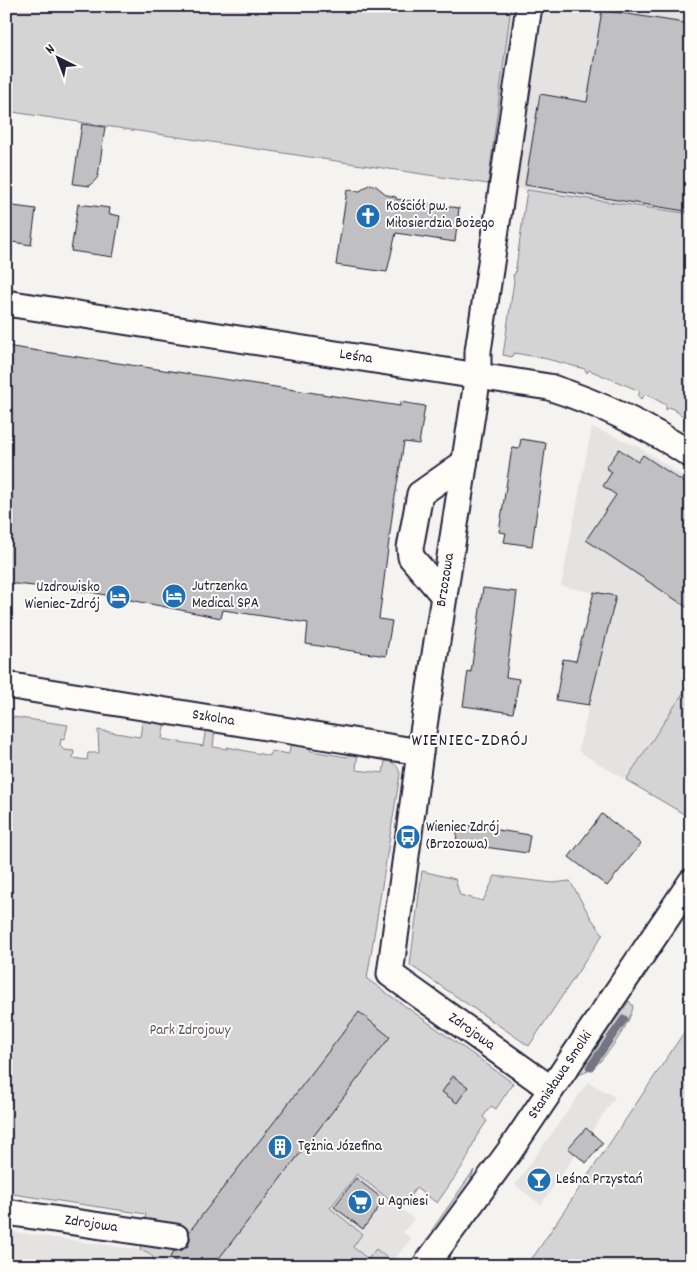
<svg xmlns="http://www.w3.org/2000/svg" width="697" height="1272" viewBox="0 0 697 1272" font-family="Dekko,sans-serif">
	<rect width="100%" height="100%" fill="#f4f3ef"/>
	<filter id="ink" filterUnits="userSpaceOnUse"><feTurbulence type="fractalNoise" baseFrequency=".02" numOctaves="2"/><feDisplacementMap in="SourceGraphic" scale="10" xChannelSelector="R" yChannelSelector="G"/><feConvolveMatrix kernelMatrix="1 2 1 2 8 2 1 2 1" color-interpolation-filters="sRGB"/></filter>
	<g filter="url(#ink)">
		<!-- built -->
		<path fill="#e4e3e2" d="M511,6h180v208l-203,-30z
			M592,427l45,19 54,35v200l-65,99 -48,-29 38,-154 -55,-11z
			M588,1082l27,15 -74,108 -26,-20z
			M357,1174l57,45 -11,13 8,7 -19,23 -16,-12 -8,9 -15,-13 9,-12 -32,-26z
			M6,1231l143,20 4,5 2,10h-149z"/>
		<!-- green -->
		<path fill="#d5d4d5" stroke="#7c7b88" d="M6,6h505l-23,178 -482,-73z
			M527,190l164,24v207l-2,2 -4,-1 1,-4 -16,-11 -4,3v-5l-20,-11 -5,5 -3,-3 2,-5 -51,-21 -2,3 -2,-4 -42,-11 -29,-5 -2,4 -9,-2 11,-74 -1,-6 2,-1z
			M691,681v123l-7,10 -58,-34z
			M6,716l62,9 -4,15 -3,-1 -1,7 4,4 10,1 -1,7 14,2 1,-7h11l-1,-23 42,7 3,-19 22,3 -3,18 41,7 3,-19 9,1 -2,19 14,2v-2l43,9 1,-5 18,3 2,-12 17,1 3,8 36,6 11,-7 -2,20 27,3 2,-12c9,1 13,4 15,13l-33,205 146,104 -17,26 -5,-3 -8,11 4,4 -11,16 -10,24 -29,42 -21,-15 -15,21 -44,-35 -27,34 32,26 -9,13 15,12 8,-10 16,13 -3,4h-234c-2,-11 -4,-14 -15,-16l6,-36 -140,-21z
			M422,871l33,8 5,16 23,6 12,-25 58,7 17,-2 21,37 12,16 -74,112 -119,-81z
			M629,1001l4,5c-1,15 -27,52 -40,62 -5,4 -12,6 -18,8z
			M691,1022v244h-166l11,-13z
			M474,1170l-8,23 -28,37h-6z"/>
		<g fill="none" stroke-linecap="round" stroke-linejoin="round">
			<!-- stream -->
			<path stroke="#757582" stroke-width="8" d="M590,1067l34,-48"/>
		</g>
		<!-- building -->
		<path fill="#c0bfc2" stroke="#22223b" d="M602,10l89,14v188l-166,-27 15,-91 47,8z
			M82,124l23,3 -7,50 -8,9 -17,-2z
			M370,184l6,2 11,9 9,2v2l63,9 -4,34 -59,-9 -9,39 -51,-7 11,-75 13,1z
			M78,204l32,4 -1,6 11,2 -7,41 -42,-6z
			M6,205l30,4 -5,36 -25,-4z
			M6,346l394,60v-4l25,4 -6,38 -15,-2 -11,67 -14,110 13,2 -6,35 -80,-12 2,-21 -85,-13 -2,8 -131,-26 -84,-9z
			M521,439l25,4 -14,103 -28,-4 2,-9 -7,-1 13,-84 7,1z
			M619,449l19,13 5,-7 48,32v123l-105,-70 30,-45 -13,-9 9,-14 -6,-4z
			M483,588l34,4 -11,85 13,2 -6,34 -50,-7 5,-35 3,1z
			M594,592l22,4 -27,109 -33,-5 7,-41 13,2z
			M602,814l39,30 -34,42 -38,-29z
			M458,824l72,11 -3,18 -71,-10z
			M359,1012l31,25 -177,229h-32l-11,-9 4,-6 8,-1 6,-4 2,-7 -1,-7z
			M453,1076l15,11 -11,16 -15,-11z
			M586,1128l17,15 -17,20 -18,-15z
			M356,1178l28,22 -21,29 -29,-22z"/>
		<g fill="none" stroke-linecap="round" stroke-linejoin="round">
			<defs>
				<g id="minor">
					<path id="s1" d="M529,6l-51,345v24l-58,377 -30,222 161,115"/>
					<path id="s2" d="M6,303l543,84c52,17 97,38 142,68"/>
					<path d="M444,596l-33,-39 -1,-9 10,-54 44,-31"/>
					<path id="s3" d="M6,685l414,67"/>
					<path id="s4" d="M6,1212l170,25"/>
					<path id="s5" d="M425,1266l84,-114 182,-270"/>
				</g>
			</defs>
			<!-- minor casing -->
			<use href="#minor" stroke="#22223b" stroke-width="29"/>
			<!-- minor -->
			<use href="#minor" stroke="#fdfcf7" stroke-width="25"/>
		</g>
	</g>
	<!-- icons -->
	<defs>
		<symbol id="church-disc" viewBox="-11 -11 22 22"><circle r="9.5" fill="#1f6fb2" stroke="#fdfcf7"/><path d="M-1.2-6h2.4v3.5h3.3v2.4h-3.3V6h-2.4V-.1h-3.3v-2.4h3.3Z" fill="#fff"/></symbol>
		<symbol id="hotel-disc" viewBox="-11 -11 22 22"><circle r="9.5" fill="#1f6fb2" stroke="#fdfcf7"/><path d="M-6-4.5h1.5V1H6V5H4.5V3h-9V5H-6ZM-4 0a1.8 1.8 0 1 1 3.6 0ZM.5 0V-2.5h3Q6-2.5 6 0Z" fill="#fff"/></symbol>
		<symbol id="bus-disc" viewBox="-11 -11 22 22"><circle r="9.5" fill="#1f6fb2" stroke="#fdfcf7"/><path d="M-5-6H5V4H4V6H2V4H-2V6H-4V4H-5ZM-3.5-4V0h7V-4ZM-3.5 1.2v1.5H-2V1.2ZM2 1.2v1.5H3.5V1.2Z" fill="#fff"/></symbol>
		<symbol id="building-disc" viewBox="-11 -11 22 22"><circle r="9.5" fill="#1f6fb2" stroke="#fdfcf7"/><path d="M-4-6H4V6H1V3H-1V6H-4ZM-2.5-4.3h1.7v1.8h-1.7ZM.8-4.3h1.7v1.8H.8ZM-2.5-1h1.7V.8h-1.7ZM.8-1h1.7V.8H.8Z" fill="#fff"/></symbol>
		<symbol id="bar-disc" viewBox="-11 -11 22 22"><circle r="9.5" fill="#1f6fb2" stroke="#fdfcf7"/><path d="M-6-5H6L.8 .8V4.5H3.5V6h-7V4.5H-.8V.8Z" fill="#fff"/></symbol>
		<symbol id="supermarket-disc" viewBox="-11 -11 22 22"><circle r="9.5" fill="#1f6fb2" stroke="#fdfcf7"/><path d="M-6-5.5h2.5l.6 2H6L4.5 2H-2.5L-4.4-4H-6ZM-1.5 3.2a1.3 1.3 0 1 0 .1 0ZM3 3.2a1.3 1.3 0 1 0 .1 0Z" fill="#fff"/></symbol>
	</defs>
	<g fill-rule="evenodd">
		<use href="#church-disc" x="354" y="202" width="28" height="28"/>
		<use href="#hotel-disc" x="160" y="582" width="28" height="28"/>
		<use href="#hotel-disc" x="104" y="583" width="28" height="28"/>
		<use href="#bus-disc" x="394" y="823" width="28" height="28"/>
		<use href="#building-disc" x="266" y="1133" width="28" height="28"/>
		<use href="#bar-disc" x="525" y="1166" width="28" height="28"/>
		<use href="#supermarket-disc" x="346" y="1188" width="28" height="28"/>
	</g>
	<g text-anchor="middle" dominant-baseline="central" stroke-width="4" stroke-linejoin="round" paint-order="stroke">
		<!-- poi labels -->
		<g font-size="15" fill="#22223b" stroke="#fdfcf7" text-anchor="start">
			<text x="386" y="207">Kościół pw.<tspan x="386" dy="17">Miłosierdzia Bożego</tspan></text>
			<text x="192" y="587">Jutrzenka<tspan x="192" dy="17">Medical SPA</tspan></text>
			<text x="100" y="588" text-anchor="end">Uzdrowisko<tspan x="100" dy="17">Wieniec-Zdrój</tspan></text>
			<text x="426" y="828">Wieniec Zdrój<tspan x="426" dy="17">(Brzozowa)</tspan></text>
			<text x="298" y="1147">Tężnia Józefina</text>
			<text x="556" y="1180">Leśna Przystań</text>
			<text x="378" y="1202">u Agniesi</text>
		</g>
		<!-- street labels -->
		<g font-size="15" fill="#22223b" stroke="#fdfcf7">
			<text stroke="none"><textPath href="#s2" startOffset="354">Leśna</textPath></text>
			<text transform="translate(446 580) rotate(-81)">Brzozowa</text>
			<text stroke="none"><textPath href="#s3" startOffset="210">Szkolna</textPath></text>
			<text stroke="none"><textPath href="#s1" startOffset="1078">Zdrojowa</textPath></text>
			<text stroke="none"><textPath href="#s5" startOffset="234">Stanisława Smolki</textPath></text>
			<text stroke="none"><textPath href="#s4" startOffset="86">Zdrojowa</textPath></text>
		</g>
		<!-- park labels -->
		<g font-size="15" fill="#585769" stroke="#fdfcf7">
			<text x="190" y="1031">Park Zdrojowy</text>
		</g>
		<!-- quarter labels -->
		<g font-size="18" letter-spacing="1" fill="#22223b" stroke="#fdfcf7">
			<text x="470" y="741">WIENIEC-ZDRÓJ</text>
		</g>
	</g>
	<!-- margin -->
	<rect width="697" height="1272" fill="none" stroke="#fdfcf7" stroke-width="25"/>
	<rect x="12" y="12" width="672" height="1247" fill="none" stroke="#22223b" stroke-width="2" filter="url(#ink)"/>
	<!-- north arrow -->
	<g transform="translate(58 58) rotate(318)" stroke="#fdfcf7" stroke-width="4" paint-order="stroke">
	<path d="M0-4L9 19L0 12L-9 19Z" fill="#22223b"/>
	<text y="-8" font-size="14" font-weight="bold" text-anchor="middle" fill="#22223b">N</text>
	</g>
</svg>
